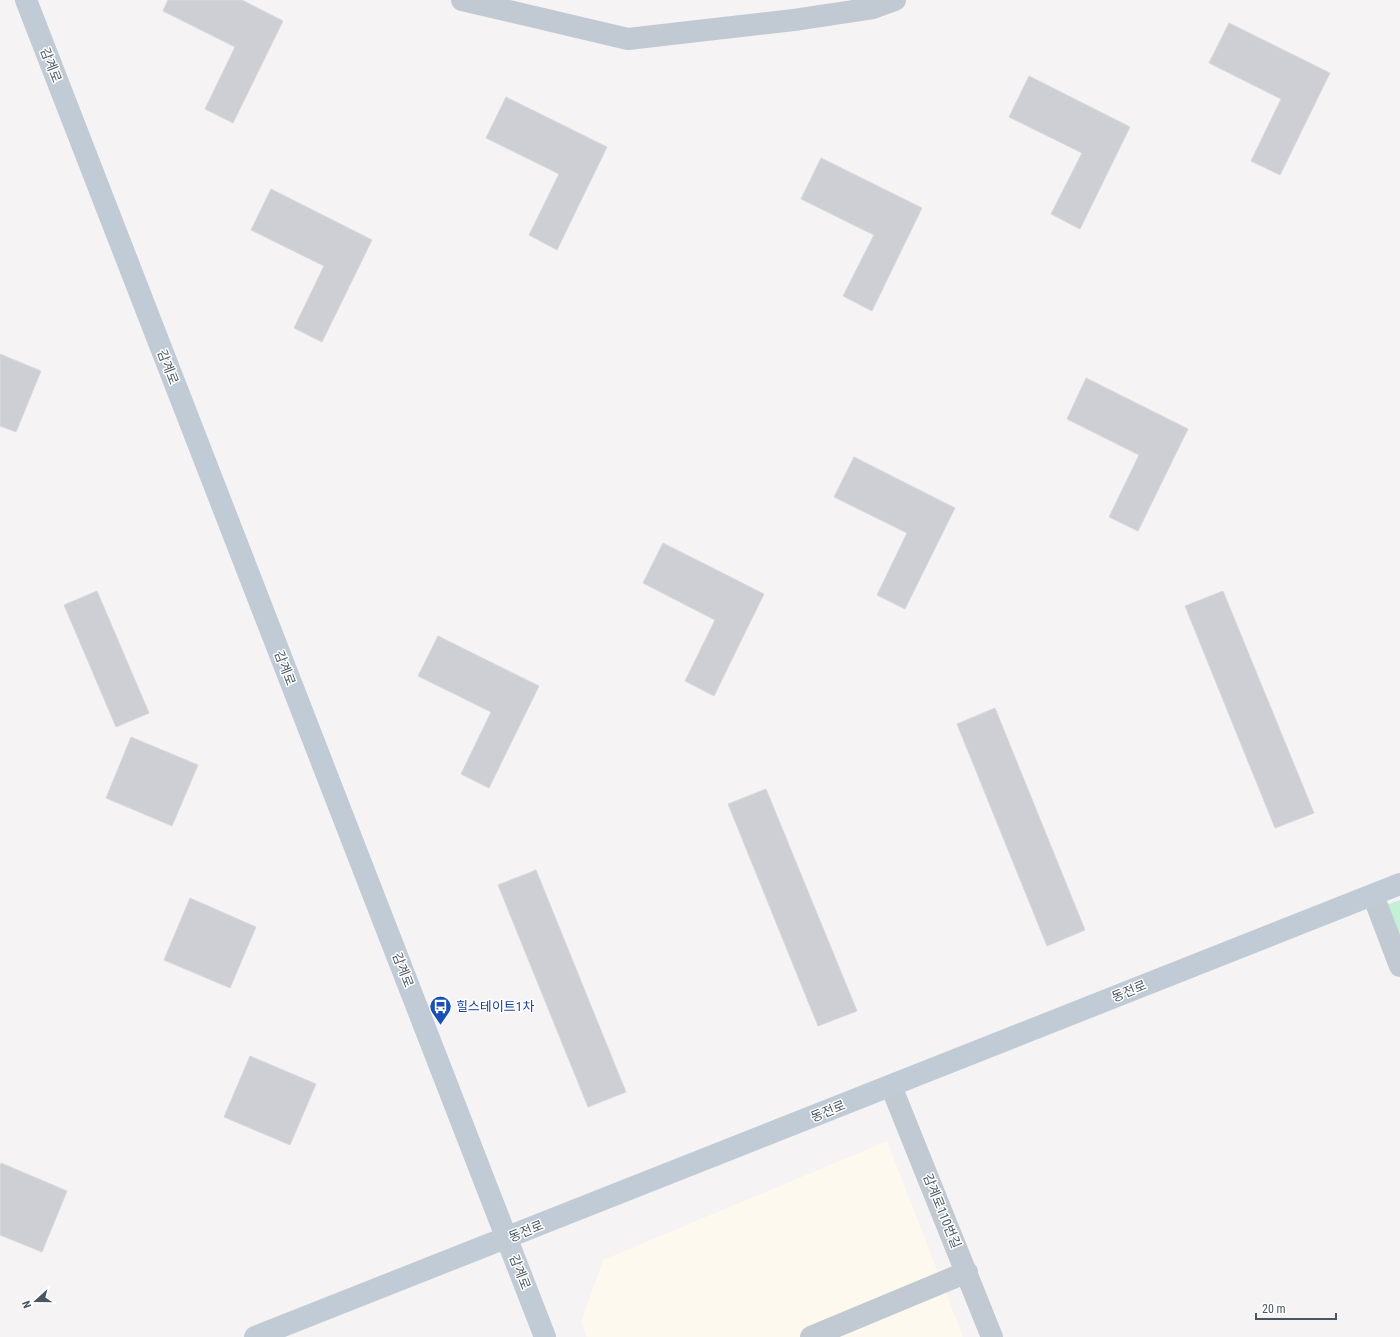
<svg xmlns="http://www.w3.org/2000/svg" width="1400" height="1337" viewBox="0 0 1400 1337" font-family="'Roboto Condensed','Noto Sans KR',sans-serif">
	<rect width="100%" height="100%" fill="#f5f3f3"/>
	<!-- commercial -->
	<path fill="#fdf9ef" d="M887,1141l76,196h-376l-6,-15 22,-62z"/>
	<!-- green -->
	<path fill="#c3f1d5" d="M1400,900v42l-14,-37z"/>
	<!-- building -->
	<path fill="#cdcfd5" stroke="#d7d9de" d="M168,0h74l41,21 -50,102 -28,-14 30,-62 -72,-36z
		M1229,23l101,50 -50,102 -29,-14 30,-62 -72,-36z
		M1029,76l101,51 -50,102 -29,-15 31,-61 -73,-36z
		M506,97l101,50 -50,103 -28,-15 30,-61 -73,-36z
		M821,158l101,50 -50,103 -29,-15 31,-61 -73,-36z
		M271,189l101,51 -50,102 -28,-14 30,-62 -73,-36z
		M0,354l41,17 -25,61 -16,-6z
		M1086,378l102,51 -50,102 -29,-14 30,-62 -72,-36z
		M854,457l101,51 -50,101 -28,-14 30,-62 -73,-36z
		M663,543l101,51 -50,102 -29,-15 30,-61 -72,-37z
		M97,591l52,122 -33,14 -52,-122z
		M1223,591l91,222 -39,15 -90,-222z
		M438,636l101,50 -50,102 -28,-14 30,-62 -73,-36z
		M995,708l90,222 -38,16 -90,-222z
		M131,737l67,28 -26,61 -66,-28z
		M766,789l91,222 -39,15 -90,-222z
		M536,870l90,222 -38,15 -90,-222z
		M190,898l66,29 -26,61 -66,-28z
		M250,1056l66,28 -26,61 -66,-28z
		M1,1163l66,28 -25,61 -42,-17v-69z"/>
	<g fill="none" stroke-linecap="round" stroke-linejoin="round">
		<!-- street -->
		<path stroke="#c1cad2" stroke-width="22" d="M462,0l166,39 166,-19 79,-12 22,-8
			M1373,895l27,71
			M891,1086l101,251
			M811,1337l156,-65"/>
		<!-- secondary -->
		<path stroke="#c1cbd6" stroke-width="22" d="M26,0l519,1337
			M255,1337l1145,-453"/>
	</g>
	<!-- icons -->
	<defs>
		<symbol id="bus-pin" viewBox="-11 -11 22 30"><path d="M0 17L-7.5 6A9.5 9.5 0 1 1 7.5 6Z" fill="#1a4fb4" stroke="#fff"/><path d="M-5-6H5V4H4V6H2V4H-2V6H-4V4H-5ZM-3.5-4V0h7V-4ZM-3.5 1.2v1.5H-2V1.2ZM2 1.2v1.5H3.5V1.2Z" fill="#fff"/></symbol>
	</defs>
	<g fill-rule="evenodd">
		<use href="#bus-pin" x="428" y="994" width="25" height="34"/>
	</g>
	<g text-anchor="middle" dominant-baseline="central" stroke-width="3" stroke-linejoin="round" paint-order="stroke">
		<!-- street labels -->
		<g font-size="13" fill="#4a5661" stroke="#fff">
			<text transform="translate(51 65) rotate(69)">감계로</text>
			<text transform="translate(168 367) rotate(69)">감계로</text>
			<text transform="translate(285 668) rotate(69)">감계로</text>
			<text transform="translate(403 970) rotate(69)">감계로</text>
			<text transform="translate(1129 991) rotate(-22)">동전로</text>
			<text transform="translate(828 1111) rotate(-22)">동전로</text>
			<text transform="translate(942 1211) rotate(68)">감계로110번길</text>
			<text transform="translate(526 1231) rotate(-22)">동전로</text>
			<text transform="translate(520 1272) rotate(69)">감계로</text>
		</g>
		<!-- transit labels -->
		<g font-size="13" fill="#164399" stroke="#fff" text-anchor="start">
			<text x="456" y="1006">힐스테이트1차</text>
		</g>
	</g>
	<!-- north arrow -->
	<g transform="translate(36 1301) rotate(249)" stroke="#ffffff" stroke-width="3" paint-order="stroke">
	<path d="M0-3L7 15L0 10L-7 15Z" fill="#4a5661"/>
	<text y="-6" font-size="11" font-weight="bold" text-anchor="middle" fill="#4a5661">N</text>
	</g>
	<!-- scale -->
	<path d="M1256 1313v6h80v-6" fill="none" stroke="#4a5661" stroke-width="2"/>
	<text x="1262" y="1313" font-size="12" fill="#4a5661" stroke="#ffffff" stroke-width="3" paint-order="stroke">20 m</text>
</svg>
